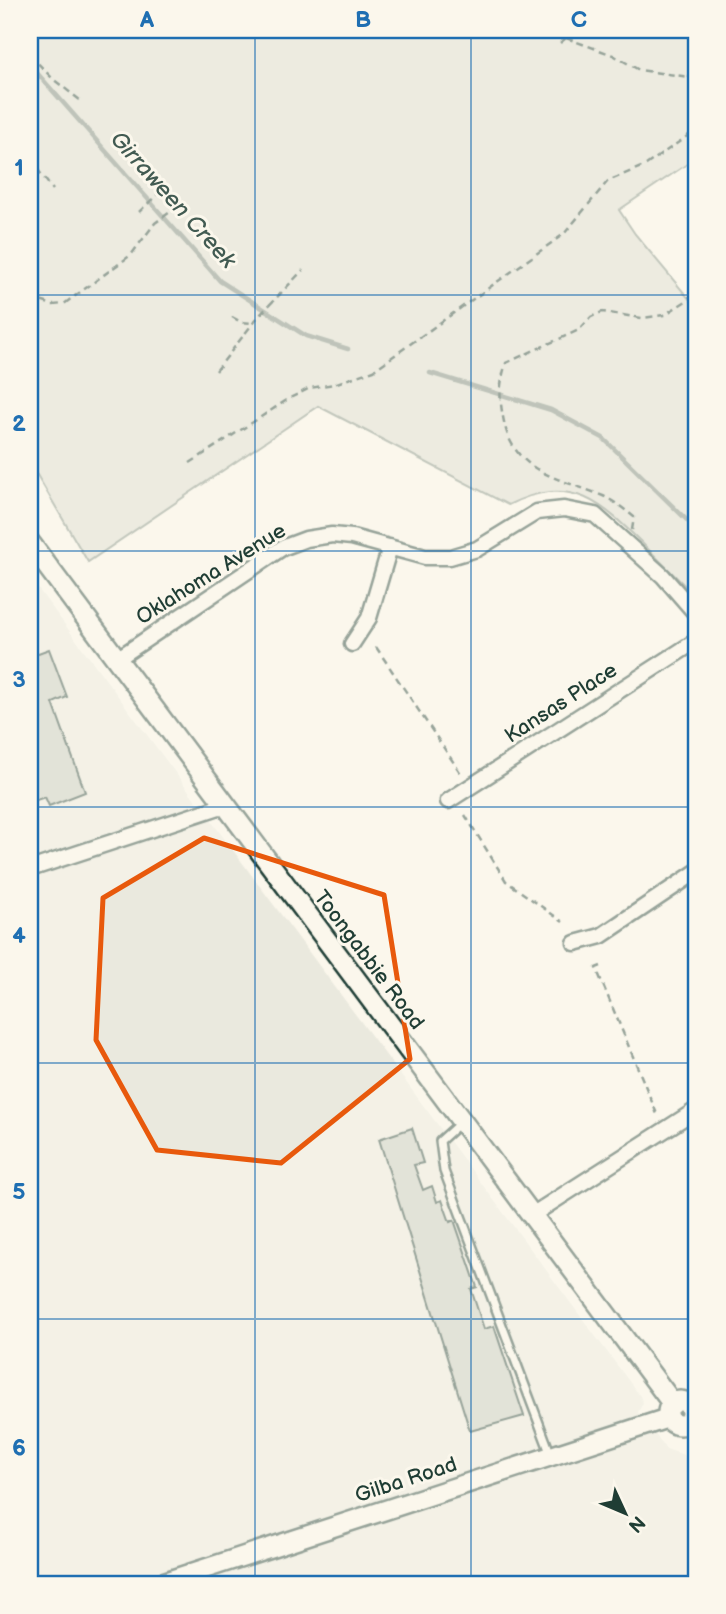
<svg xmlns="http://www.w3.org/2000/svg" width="726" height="1614" viewBox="0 0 726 1614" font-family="'Balsamiq Sans',sans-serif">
	<rect width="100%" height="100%" fill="#fbf7ec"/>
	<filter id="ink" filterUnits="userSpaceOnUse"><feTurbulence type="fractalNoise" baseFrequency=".0143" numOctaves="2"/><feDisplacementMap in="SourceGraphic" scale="14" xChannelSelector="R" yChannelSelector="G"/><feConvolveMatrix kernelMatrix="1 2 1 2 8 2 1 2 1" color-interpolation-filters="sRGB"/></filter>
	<g filter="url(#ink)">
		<!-- built -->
		<path fill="#eae9de" d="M30,578l610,818 3,7 -5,9 28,37 18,6 12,16v113h-666z"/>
		<!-- green -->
		<path fill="#dbdcd1" stroke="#7d8c82" stroke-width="2" d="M30,30h666v128l-77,52 16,24 61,73v290c-16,-17 -33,-33 -50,-50 -44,-44 -74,-74 -138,-42l-190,-99 -230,156 -58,-99z"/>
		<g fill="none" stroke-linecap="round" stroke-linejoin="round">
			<!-- stream -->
			<path stroke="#74847b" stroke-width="4.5" d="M30,65l190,216 86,55 42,13
				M430,373l121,37 52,28 93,91"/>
		</g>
		<!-- building -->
		<path fill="#c4c9be" stroke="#1f3d34" stroke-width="2" d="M49,649l18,48 -14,6 32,89 -36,14 -4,-9 -15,5v-146z
			M412,1128l11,35 -9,2 9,25 9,-4 5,16 5,-2 8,22 4,-2 23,67 -6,2 13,40 10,-3 30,90 -54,15 -91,-292z"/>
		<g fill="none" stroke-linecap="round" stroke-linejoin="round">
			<defs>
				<path id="service" d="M461,1122l-21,19 4,30 107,284
					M684,1402l12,-9"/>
				<path id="minor" d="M352,644l17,-26 21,-71
					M117,659l165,-111 24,-9 26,-4 20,2 73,20h25l27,-8 60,-37 27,-3 31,6 68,61 33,38
					M448,801l248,-160
					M30,869l195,-64
					M575,943l26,-7 95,-64
					M532,1215l164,-105"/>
				<path id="tertiary" d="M158,1584l510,-166"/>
				<path id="secondary" d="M30,543l643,861
					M668 1413a12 12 0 1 1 24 0a12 12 0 1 1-24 0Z"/>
			</defs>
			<!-- service casing -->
			<use href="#service" stroke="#1f3d34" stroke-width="12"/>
			<!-- minor casing -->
			<use href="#minor" stroke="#1f3d34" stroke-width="19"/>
			<!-- tertiary casing -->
			<use href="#tertiary" stroke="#1f3d34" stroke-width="23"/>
			<!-- secondary casing -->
			<use href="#secondary" stroke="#1f3d34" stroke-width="24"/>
			<!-- path -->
			<path stroke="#1f3d34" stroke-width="2.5" stroke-dasharray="7 5" stroke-linecap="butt" d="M566,38l47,17 26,15 50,7
				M560,43l6,-5 4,-8
				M30,55l23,24 28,22
				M696,60l-7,17 7,12
				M30,159l23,31
				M139,212l21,-20
				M30,298l23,7 11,-1 67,-49 24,-32 18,-13
				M232,317l9,5 12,1
				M216,371l41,-53 46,-48
				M190,463l100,-65 20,-10 24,-4 40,-14 190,-136 44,-53 38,-16 50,-35
				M632,530l2,-13c-10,-8 -20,-16 -31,-21 -43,-18 -88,-22 -99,-74 -5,-24 -5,-36 2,-59l73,-33 12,-13 11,-5 40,6 22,-3 22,-14 10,-11
				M376,647l86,128
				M465,815l41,66 57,41
				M601,966l-5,2 61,146"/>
			<!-- service -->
			<use href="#service" stroke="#fbf7ec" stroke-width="7"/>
			<!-- minor -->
			<use href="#minor" stroke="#fbf7ec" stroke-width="14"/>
			<!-- tertiary -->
			<use href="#tertiary" stroke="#fbf7ec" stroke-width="18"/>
			<!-- secondary -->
			<use href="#secondary" stroke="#fbf7ec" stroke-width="19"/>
		</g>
	</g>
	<!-- marked area -->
	<path d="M0 0H726V1614H0ZM204,838l180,57 26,164 -129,104 -124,-13 -61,-110 7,-142z" fill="#fbf7ec" fill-opacity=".55" fill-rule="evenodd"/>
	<path fill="none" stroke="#e8590c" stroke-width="5" stroke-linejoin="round" d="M204,838l180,57 26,164 -129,104 -124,-13 -61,-110 7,-142z"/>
	<!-- grid -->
	<path fill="none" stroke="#1f6fb2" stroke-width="2" stroke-opacity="0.55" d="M255,30v1554M471,30v1554M30,295h666M30,551h666M30,807h666M30,1063h666M30,1319h666"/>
	<g text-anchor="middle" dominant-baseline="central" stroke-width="6" stroke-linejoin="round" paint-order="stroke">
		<!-- street labels -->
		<g font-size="21" fill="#1f3d34" stroke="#fbf7ec">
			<text transform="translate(211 574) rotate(-32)">Oklahoma Avenue</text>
			<text transform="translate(561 703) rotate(-33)">Kansas Place</text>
			<text transform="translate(369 960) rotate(53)">Toongabbie Road</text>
			<text transform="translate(406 1480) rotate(-18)">Gilba Road</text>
		</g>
		<!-- water labels -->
		<g font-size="23" font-style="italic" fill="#425b52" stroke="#fbf7ec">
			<text transform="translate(173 200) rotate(48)">Girraween Creek</text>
		</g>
	</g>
	<!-- margin -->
	<rect width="726" height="1614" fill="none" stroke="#fbf7ec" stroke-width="77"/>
	<!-- north arrow -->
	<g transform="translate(625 1513) rotate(134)" stroke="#fbf7ec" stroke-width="5" paint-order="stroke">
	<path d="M0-5L12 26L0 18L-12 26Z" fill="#1f3d34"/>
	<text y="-10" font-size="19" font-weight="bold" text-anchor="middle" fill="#1f3d34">N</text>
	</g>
	<rect x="38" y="38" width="650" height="1538" fill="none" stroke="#1f6fb2" stroke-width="2.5"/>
	<g font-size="23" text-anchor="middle" font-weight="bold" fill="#1f6fb2">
		<text x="147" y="27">A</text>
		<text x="363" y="27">B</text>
		<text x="579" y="27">C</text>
		<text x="19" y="175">1</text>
		<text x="19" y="431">2</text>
		<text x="19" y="687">3</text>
		<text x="19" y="943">4</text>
		<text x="19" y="1199">5</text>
		<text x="19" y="1455">6</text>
	</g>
</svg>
